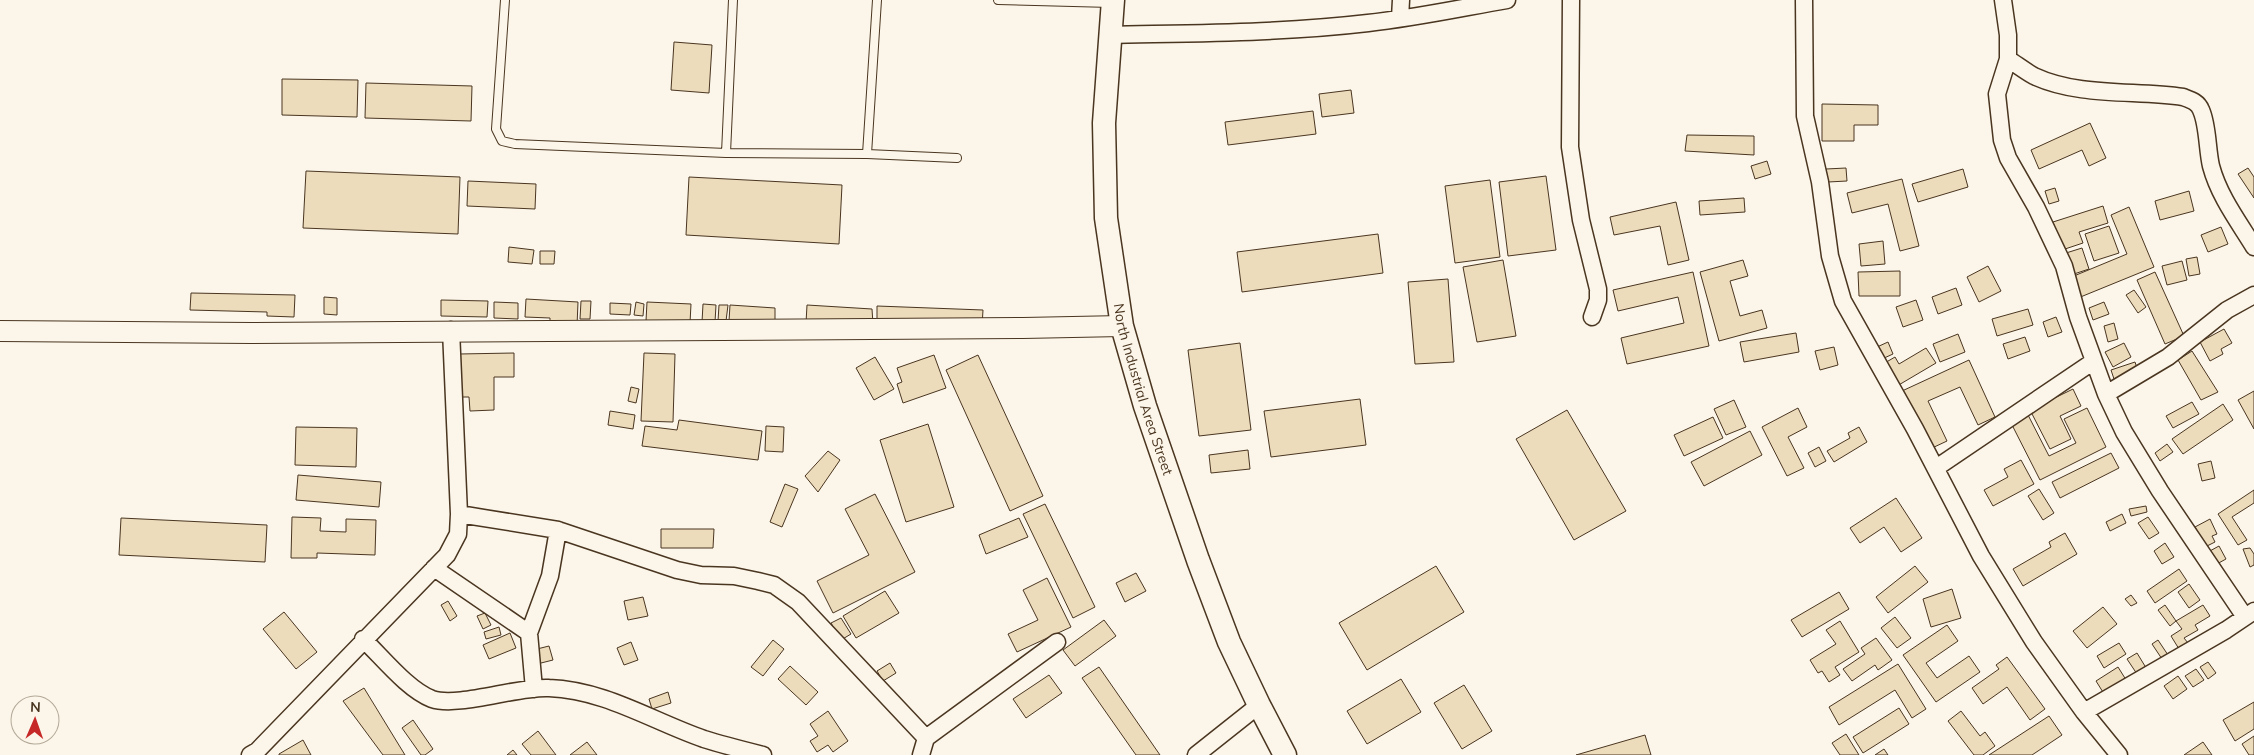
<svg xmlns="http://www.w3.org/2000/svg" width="2254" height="755" viewBox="0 0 2254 755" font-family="Mulish,sans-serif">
	<rect width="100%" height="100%" fill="#fbf6e9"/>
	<!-- building -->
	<path fill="#ecdcbc" stroke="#4a3520" d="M674,42l38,3 -3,48 -38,-3z
		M282,79l76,1 -1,37 -75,-2z
		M366,83l106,3 -1,35 -106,-3z
		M1351,90l3,23 -32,4 -3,-23z
		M1822,104l56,1v20h-24v16h-32z
		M1313,111l3,23 -88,11 -3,-23z
		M2090,123l16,35 -17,8 -7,-16 -43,19 -8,-19z
		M1687,135l67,1v19l-69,-4z
		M1767,161l4,13 -16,5 -4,-13z
		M1846,168l1,13 -19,1 -2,-13z
		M2248,168l6,9v21l-16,-24z
		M1963,169l5,18 -50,15 -6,-18z
		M306,171l154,6 -2,57 -155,-6z
		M1546,176l10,74 -48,6 -9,-74z
		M689,177l153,8 -3,59 -153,-9z
		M1902,179l17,67 -19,5 -12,-47 -36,9 -5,-20z
		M1490,180l10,77 -45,6 -10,-77z
		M468,181l68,3 -1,25 -68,-3z
		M2055,188l4,13 -10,3 -4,-13z
		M2189,191l5,20 -34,9 -5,-19z
		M1744,198l1,14 -45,3 -1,-14z
		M1676,202l13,58 -21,5 -8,-39 -46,9 -4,-18z
		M2103,206l5,17 -29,9 4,11 -21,7 -9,-28z
		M2129,207l25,60 -76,31 -9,-20 58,-24 -16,-39z
		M2109,226l10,27 -25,8 -9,-27z
		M2221,227l7,17 -20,8 -7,-17z
		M1378,234l5,39 -141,19 -5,-40z
		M1883,241l2,23 -24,2 -2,-22z
		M509,247l25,3 -2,14 -24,-2z
		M2082,248l7,21 -15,5 -8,-21z
		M540,251h15l-1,13h-14z
		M2197,257l3,17 -11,2 -3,-17z
		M1503,260l13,76 -39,6 -14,-75z
		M1743,260l5,16 -18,5 10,35 22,-6 5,18 -48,13 -19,-69z
		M2182,261l5,19 -20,5 -5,-19z
		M1988,266l13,25 -22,11 -12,-25z
		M1900,271v25h-41l-1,-24z
		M1693,272l16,74 -82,18 -6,-26 63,-15 -6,-26 -60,14 -5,-21z
		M2155,272l29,64 -19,8 -28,-64z
		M1448,279l6,83 -39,2 -7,-82z
		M1956,288l6,17 -24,9 -6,-17z
		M2134,290l12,17 -8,6 -12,-18z
		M191,293l104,2 -1,22 -27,-1v-4l-77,-2z
		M324,297l13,1v17l-13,-1z
		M526,299l52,3 -1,24 -27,-2v-6l-25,-1z
		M441,300l47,1 -1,16 -46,-1z
		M1916,300l7,20 -20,7 -7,-20z
		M581,301h10l-1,18h-10z
		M494,302l24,1v16l-24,-1z
		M636,302l8,2 -1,12 -9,-1z
		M647,302l44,2 -1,19 -44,-2z
		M2104,302l5,12 -16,6 -4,-12z
		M610,303l21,1 -1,11 -20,-1z
		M703,304l13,1 -1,17h-13z
		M719,305h9l-2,16h-8z
		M730,305l45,3v14l-46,-1z
		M807,305l65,4 1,15 -67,-1z
		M877,306l106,4 -1,16 -105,-4z
		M2028,309l5,16 -36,11 -5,-17z
		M2056,317l6,15 -14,5 -5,-15z
		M2114,323l4,16 -10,3 -4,-16z
		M2224,329l8,14 -11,6 2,5 -13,7 -10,-19z
		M1796,333l3,19 -55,10 -4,-20z
		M1958,334l7,18 -25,10 -7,-18z
		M2025,337l5,14 -22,8 -5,-15z
		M1888,342l5,12 -11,5 -5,-12z
		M1240,343l11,87 -52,6 -11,-86z
		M2124,343l7,14 -18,10 -8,-15z
		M1834,347l4,18 -18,5 -5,-19z
		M1926,348l10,15 -39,23 -14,-22 12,-7 4,7z
		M2192,351l26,41 -17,8 -23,-40z
		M514,353v24h-20v33l-24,1 -1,-14h-9l-1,-43z
		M644,353l31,1 -2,68 -32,-1z
		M934,355l12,33 -43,15 -6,-19 5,-2 -5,-14z
		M978,355l65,141 -33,15 -64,-141z
		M875,357l19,32 -20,11 -18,-32z
		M1969,360l26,57 -17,8 -18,-38 -32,14 19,40 -17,8 -28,-58z
		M2135,362l3,9 -24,8 -3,-9z
		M631,387l8,2 -3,14 -8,-2z
		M2073,389l8,17 -21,10 11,23 -21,10 -20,-39z
		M2254,391v38l-16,-29z
		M1360,399l6,46 -95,12 -7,-46z
		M1734,400l12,27 -20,8 -12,-26z
		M2192,402l7,12 -26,14 -7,-12z
		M2223,404l10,16 -50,34 -11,-15z
		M1798,408l9,19 -19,10 16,31 -17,8 -25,-49z
		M2087,408l19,39 -66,33 -30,-59 17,-8 22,43 27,-13 -12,-24z
		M1567,410l59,101 -52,29 -58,-101z
		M610,411l25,4 -2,14 -25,-4z
		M1713,417l10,21 -39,18 -10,-21z
		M679,420l83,11 -4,29 -116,-14 3,-20 32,4z
		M928,424l26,83 -48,15 -26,-82z
		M766,426l18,1 -1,25 -18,-1z
		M296,427l61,1 -1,39 -61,-2z
		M1859,427l8,15 -33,20 -7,-11 23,-13 -2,-5z
		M1750,431l12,24 -58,31 -13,-24z
		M2167,444l6,8 -13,9 -5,-8z
		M1819,447l7,14 -11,6 -7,-14z
		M1248,450l2,19 -39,4 -2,-18z
		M828,451l12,9 -22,32 -13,-16z
		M2111,453l8,15 -59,30 -8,-16z
		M2021,460l13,24 -41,22 -9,-16 24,-13 -4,-8z
		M2211,461l4,17 -13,3 -4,-17z
		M298,475l83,7 -2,25 -83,-7z
		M785,484l13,5 -16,38 -12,-5z
		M2039,489l15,24 -11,7 -15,-24z
		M2254,490v13l-22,14 15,23 -9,5 -20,-31z
		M875,494l40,78 -82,41 -16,-32 52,-26 -24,-46z
		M1896,498l26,40 -21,14 -17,-25 -24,16 -10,-15z
		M1045,504l50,103 -22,11 -50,-104z
		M2146,506l1,6 -16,4 -2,-7z
		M2122,514l4,9 -16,8 -4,-9z
		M292,517l29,1 -1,13 26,1v-13l30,1 -1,35 -58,-2v5h-26z
		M2148,517l11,16 -10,6 -11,-16z
		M121,518l146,7 -2,37 -146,-7z
		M1019,518l9,19 -42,17 -7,-19z
		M2210,519l7,15 -5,2 3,6 -10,5 -10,-20z
		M661,529h53l-1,19h-52z
		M2065,533l12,21 -54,32 -10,-17 38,-22 -2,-5z
		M2165,543l9,14 -12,7 -8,-13z
		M2219,546l7,13 -11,6 -7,-13z
		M2250,548l4,6v11l-4,2 -7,-18z
		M1436,566l28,46 -97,58 -28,-47z
		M1915,566l13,16 -40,31 -12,-16z
		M2179,569l8,12 -32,22 -8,-12z
		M1136,573l10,18 -21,11 -9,-19z
		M1047,578l24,49 -54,25 -9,-18 30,-14 -15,-30z
		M2189,584l11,16 -11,8 -11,-16z
		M1952,589l9,29 -30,9 -8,-28z
		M885,591l14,22 -43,25 -13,-22z
		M1839,592l10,17 -47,28 -11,-17z
		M2131,595l6,8 -6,3 -6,-7z
		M643,597l5,19 -20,4 -4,-19z
		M448,601l9,15 -7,5 -9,-16z
		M2165,605l11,16 -6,5 -12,-16z
		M2203,605l7,11 -15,9 3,5 -14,8 4,5 -9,6 -8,-13 11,-7 -6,-8z
		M2103,607l14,17 -30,24 -14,-17z
		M284,612l33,40 -21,17 -33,-40z
		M485,613l6,12 -8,4 -6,-13z
		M1895,617l16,21 -14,10 -16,-20z
		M841,618l10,16 -10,6 -10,-17z
		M1104,620l12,16 -41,30 -12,-16z
		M1840,621l19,31 -24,15 5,8 -11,7 -7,-11 -4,2 -8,-13 26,-16 -10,-14z
		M1947,625l11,16 -32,22 11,15 32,-22 11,16 -44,30 -33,-47z
		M499,627l2,8 -15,4 -2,-7z
		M510,633l6,15 -27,11 -6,-14z
		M1876,638l16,22 -14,10 -3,-5 -23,16 -9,-12 22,-15 -4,-6z
		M773,640l11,9 -21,27 -12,-9z
		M2158,640l10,15 -6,4 -10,-15z
		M631,642l7,18 -14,5 -7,-17z
		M2119,643l7,11 -22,14 -7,-12z
		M549,646l4,14 -16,4 -4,-14z
		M2137,653l11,18 -9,6 -12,-18z
		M2007,657l38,52 -15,11 -23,-33 -24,17 -11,-16 27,-19 -3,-4z
		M2208,662l8,11 -8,6 -8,-12z
		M890,663l6,10 -13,8 -6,-10z
		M1898,664l28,45 -14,9 -17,-28 -56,35 -10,-18z
		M790,666l28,26 -12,13 -28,-26z
		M1099,667l61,88h-24l-54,-77z
		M2118,667l10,16 -22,14 -10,-16z
		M2196,669l8,11 -11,7 -8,-11z
		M1049,675l13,18 -36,25 -13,-19z
		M2178,676l9,13 -14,10 -9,-13z
		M1401,679l20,33 -54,32 -20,-33z
		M1464,685l28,46 -30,18 -28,-46z
		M364,688l41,67h-22l-40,-54z
		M668,692l3,11 -19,6 -3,-10z
		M2254,702v27l-19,12 -12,-21z
		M1899,708l10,16 -46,29 -10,-16z
		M828,711l20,30 -15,11 -5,-7 -11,7 -7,-11 8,-5 -8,-12z
		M1961,711l19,25 5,-4 10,14 -12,9h-9l-26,-34z
		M2049,716l13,19 -30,20h-43z
		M413,720l20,29 -8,6h-4l-19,-27z
		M538,731l18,24h-25l-9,-11z
		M1846,734l13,21h-19l-8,-12z
		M1645,735l6,20h-75z
		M2254,736v19h-5l-7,-11z
		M303,740l8,15h-32v-1z
		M587,742l10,13h-27z
		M2203,742l9,13h-28z
		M1884,749l4,6h-13z
		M513,750l4,5h-10z"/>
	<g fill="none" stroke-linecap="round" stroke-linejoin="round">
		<defs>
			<path id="service" d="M505,0l-9,129 6,12 13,3 211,9 141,1 90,4
				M998,0l113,3
				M726,153l7,-153
				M867,154l10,-154"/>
			<path id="minor" d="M1571,0l-1,147 11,73 17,69v11l-6,17
				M1804,0l1,116 15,66 10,74 13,45 72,128 66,127 53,86 50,70 35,43
				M2003,0l5,35v24c8,5 17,12 26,17 45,21 101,14 149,21 8,3 15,5 18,13 7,15 6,39 10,56 8,30 27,55 43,81
				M1400,18l1,-18
				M1110,35c86,-2 173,-2 258,-12 47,-5 93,-15 139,-23
				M2008,59l-11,35 5,46 6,18 28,49 28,59 14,51 28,77 18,38 36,59 85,126
				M2106,394l62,-37 59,-47 27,-15
				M1936,468l158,-107
				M459,514l99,16 119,40 24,5 33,1 24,5 16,4 24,17 128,136
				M434,568l95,65
				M363,639c19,18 45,51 69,60 26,9 86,-13 117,-11 56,2 103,33 155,51 19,6 39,11 59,16
				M534,689l-5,-56 21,-57 8,-46
				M2084,712l142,-82 28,-19
				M250,755l7,-4 190,-196 11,-21 1,-20 -8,-184
				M921,755l5,-17 131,-96
				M1196,755l63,-50"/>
			<path id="tertiary" d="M0,331l251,2 772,-5 99,-2"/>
			<g id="secondary">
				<path id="s1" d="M1113,0l-9,123 2,95 16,108 23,80 53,154 31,82 30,63 26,50"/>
			</g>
		</defs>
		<!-- service casing -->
		<use href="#service" stroke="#4a3520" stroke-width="10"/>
		<!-- minor casing -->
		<use href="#minor" stroke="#4a3520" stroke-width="19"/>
		<!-- tertiary casing -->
		<use href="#tertiary" stroke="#4a3520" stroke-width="22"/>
		<!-- secondary casing -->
		<use href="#secondary" stroke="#4a3520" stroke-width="25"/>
		<!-- service -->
		<use href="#service" stroke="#fbf6e9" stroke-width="8"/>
		<!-- minor -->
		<use href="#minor" stroke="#fbf6e9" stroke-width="16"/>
		<!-- tertiary -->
		<use href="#tertiary" stroke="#fbf6e9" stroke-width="20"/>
		<!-- secondary -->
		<use href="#secondary" stroke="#fbf6e9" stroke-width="22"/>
	</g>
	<g text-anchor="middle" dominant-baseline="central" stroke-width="4" stroke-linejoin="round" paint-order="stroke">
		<!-- street labels -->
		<g font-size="14" fill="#4a3520" stroke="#fbf6e9">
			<text stroke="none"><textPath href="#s1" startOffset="394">North Industrial Area Street</textPath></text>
		</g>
	</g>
	<!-- north arrow -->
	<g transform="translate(35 720) rotate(2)"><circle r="24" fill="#fbf6e9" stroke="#b4a999"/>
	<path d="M0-4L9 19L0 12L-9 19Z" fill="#c62828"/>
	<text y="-8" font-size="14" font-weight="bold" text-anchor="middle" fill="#4a3520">N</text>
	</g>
</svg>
